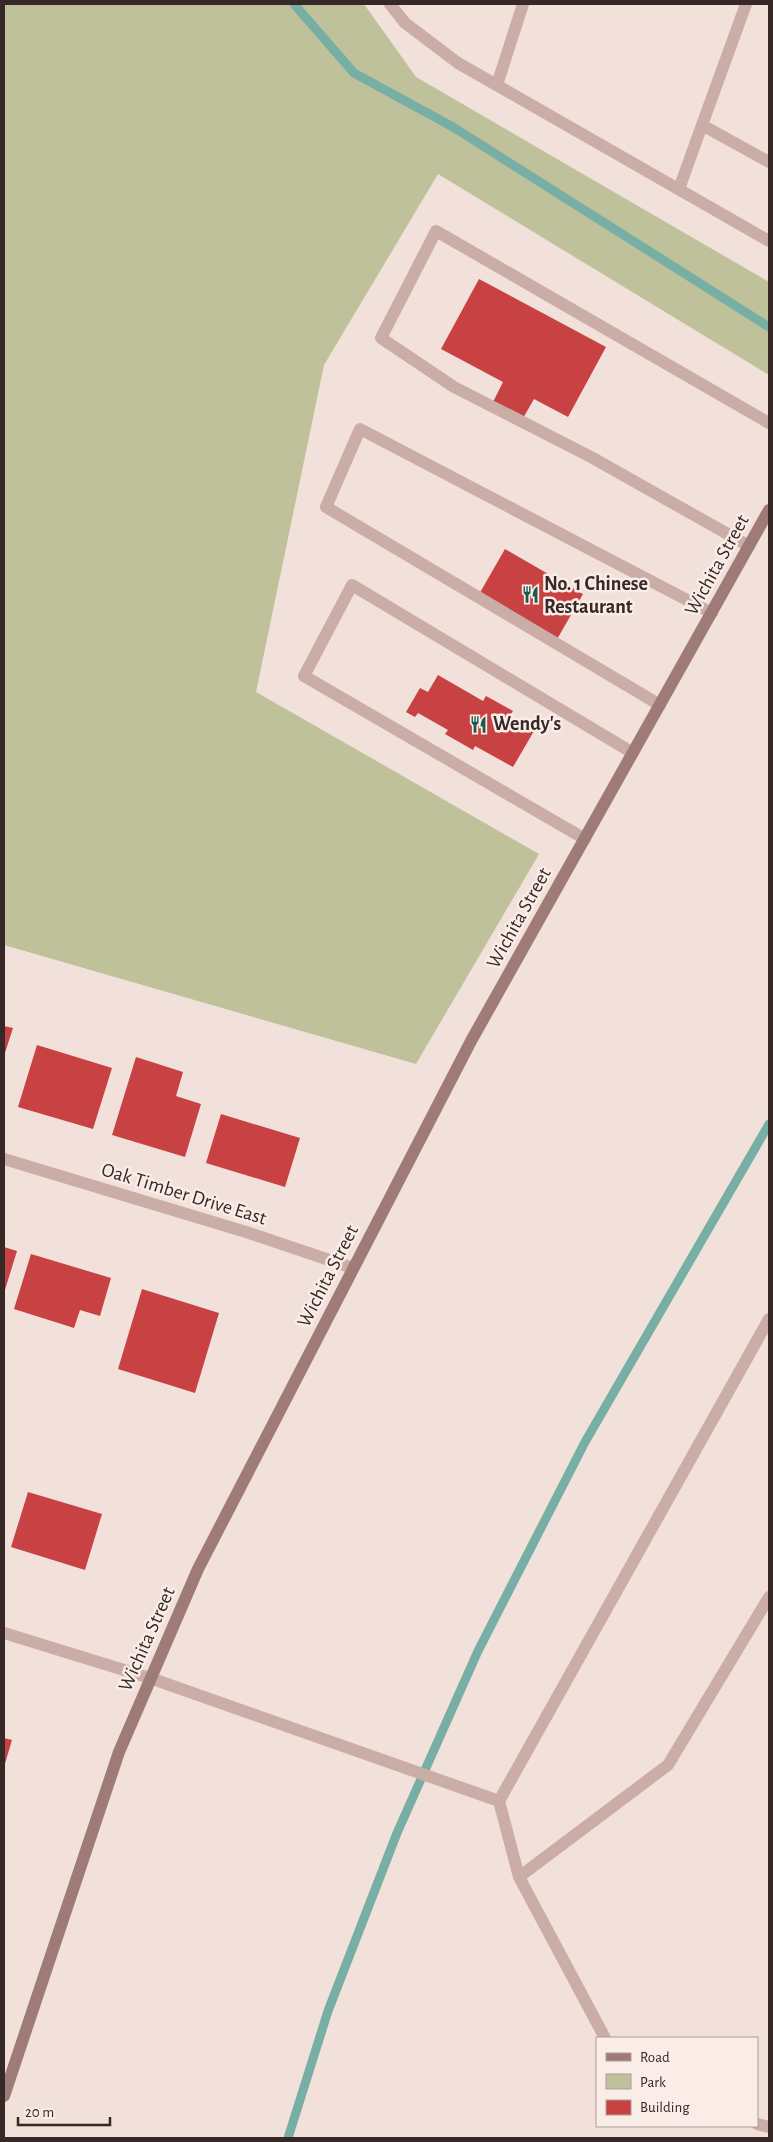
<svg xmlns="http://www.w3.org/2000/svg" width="773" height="2142" viewBox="0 0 773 2142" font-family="'Alegreya Sans',sans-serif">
	<rect width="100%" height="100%" fill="#f2e0da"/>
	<!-- green -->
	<path fill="#bec19a" d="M4,4h360l52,73 353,205v93l-331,-201 -114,191 -68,327 283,162 -123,210 -412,-119z"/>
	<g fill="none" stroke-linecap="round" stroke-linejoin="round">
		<!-- stream -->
		<path stroke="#78afa4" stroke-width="9" d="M294,4l60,69 99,54 316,200
			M288,2138l40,-127 69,-178 81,-182 107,-209 184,-318"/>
	</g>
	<!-- building -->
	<path fill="#c84244" d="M479,279l127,68 -38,70 -34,-18 -12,21 -30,-16 11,-22 -62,-33z
		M505,549l78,45 -27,47 -78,-45z
		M438,675l45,26 3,-5 27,15 -4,6 25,14 -21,36 -38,-21 -2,4 -28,-16 3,-4 -30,-17 -3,4 -9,-5 14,-24 8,4z
		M4,1026l9,2 -9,28z
		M37,1045l75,23 -19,61 -75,-22z
		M136,1057l47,15 -7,24 25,8 -16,53 -73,-22z
		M221,1114l79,24 -15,49 -79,-24z
		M4,1247l13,4 -13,42z
		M31,1254l80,24 -11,38 -20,-6 -6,18 -60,-19z
		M142,1289l77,24 -24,80 -77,-24z
		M28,1492l74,22 -17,56 -74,-23z
		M4,1738l8,2 -8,27z"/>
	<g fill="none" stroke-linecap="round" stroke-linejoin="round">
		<!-- lane -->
		<path stroke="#caada6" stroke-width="12" d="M390,4l15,19 53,40 311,178
			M746,4l-44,121 67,37
			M497,85l26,-81
			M679,189l23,-64
			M749,546l-158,-89 -137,-70 -73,-49 55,-107 333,192
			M660,705l-334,-198 34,-78 352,184
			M585,839l-281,-163 48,-91 281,168
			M150,1678l349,123 20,76 149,-112 101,-168
			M499,1801l270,-482
			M519,1877l86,161
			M757,2124l12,3"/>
		<!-- street -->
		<path stroke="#caada6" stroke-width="12" d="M4,1159l242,73 107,36
			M4,1633l146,45"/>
		<!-- secondary -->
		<path stroke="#9e7b77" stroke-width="12" d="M4,2096l115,-344 79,-183 273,-528 298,-531"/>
	</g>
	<!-- icons -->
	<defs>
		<symbol id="restaurant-bare" viewBox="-9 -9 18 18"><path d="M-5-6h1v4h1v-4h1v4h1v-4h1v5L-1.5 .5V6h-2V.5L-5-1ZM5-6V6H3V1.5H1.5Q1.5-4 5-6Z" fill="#1c584d" stroke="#faece6" stroke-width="2.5" paint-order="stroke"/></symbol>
	</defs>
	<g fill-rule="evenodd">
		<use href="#restaurant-bare" x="518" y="582" width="25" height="25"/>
		<use href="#restaurant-bare" x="466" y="712" width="25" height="25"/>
	</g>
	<g text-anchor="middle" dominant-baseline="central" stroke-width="5" stroke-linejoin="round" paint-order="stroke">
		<!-- street labels -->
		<g font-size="20" fill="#362827" stroke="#faece6">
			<text transform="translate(717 565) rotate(-61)">Wichita Street</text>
			<text transform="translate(519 918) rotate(-61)">Wichita Street</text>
			<text transform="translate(184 1194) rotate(17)">Oak Timber Drive East</text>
			<text transform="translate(328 1276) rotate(-63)">Wichita Street</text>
			<text transform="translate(147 1639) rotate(-66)">Wichita Street</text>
		</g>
		<!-- poi labels -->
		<g font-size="20" font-weight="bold" fill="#362827" stroke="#faece6" text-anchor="start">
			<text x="544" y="584">No. 1 Chinese<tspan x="544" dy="23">Restaurant</tspan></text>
			<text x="493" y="724">Wendy's</text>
		</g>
	</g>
	<!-- border -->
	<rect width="773" height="2142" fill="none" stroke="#362827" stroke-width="10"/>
	<!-- legend -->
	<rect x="596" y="2037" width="162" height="90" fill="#faece6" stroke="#ac9e9a"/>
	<rect x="606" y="2053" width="25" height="8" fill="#9e7b77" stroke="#ac9e9a"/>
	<text x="640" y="2062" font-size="15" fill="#362827">Road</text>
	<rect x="606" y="2074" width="25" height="15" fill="#bec19a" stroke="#ac9e9a"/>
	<text x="640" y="2087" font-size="15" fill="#362827">Park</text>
	<rect x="606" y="2100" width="25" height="15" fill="#c84244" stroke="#ac9e9a"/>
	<text x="640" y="2112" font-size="15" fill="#362827">Building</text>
	<!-- scale -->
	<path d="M18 2117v8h92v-8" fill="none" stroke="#362827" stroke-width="2.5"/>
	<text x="25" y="2117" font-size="15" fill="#362827" stroke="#faece6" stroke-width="4" paint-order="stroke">20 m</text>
</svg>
